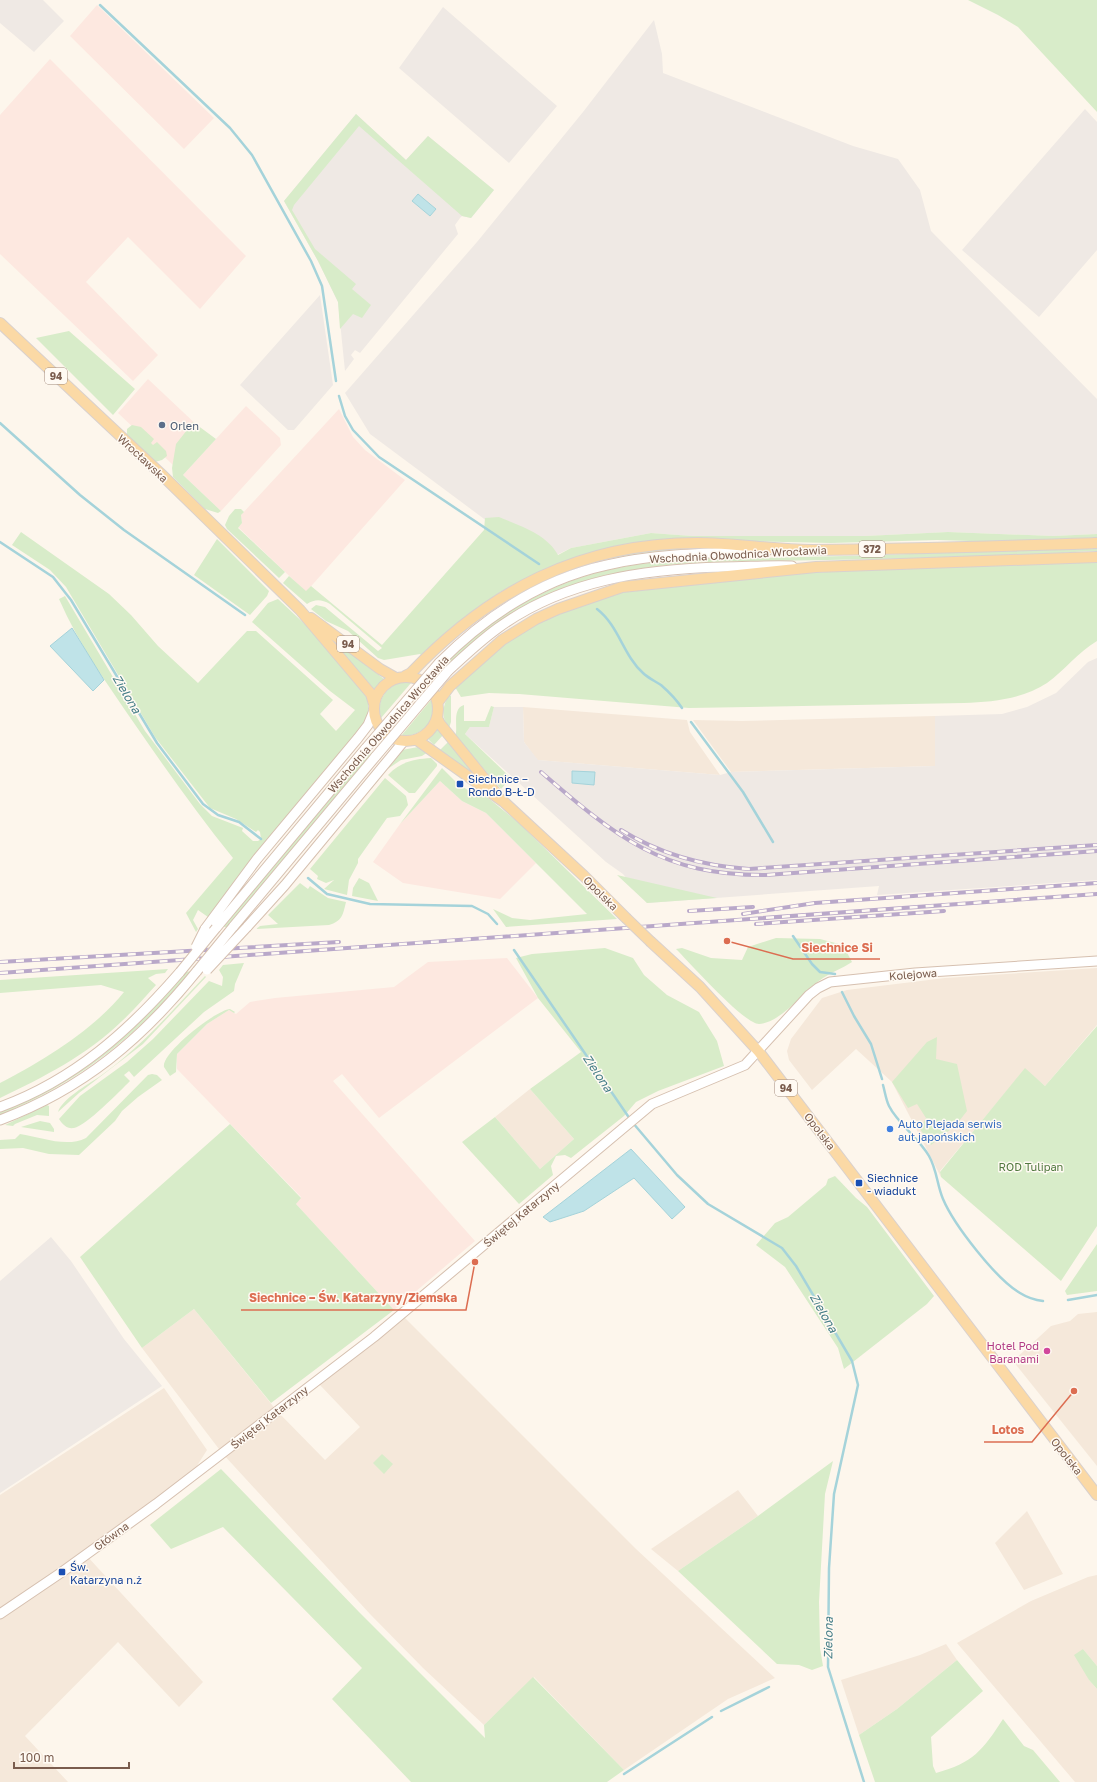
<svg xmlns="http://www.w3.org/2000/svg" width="1097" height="1782" viewBox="0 0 1097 1782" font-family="'Golos Text',sans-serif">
	<rect width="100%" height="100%" fill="#fdf6ec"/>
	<!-- residential -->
	<path fill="#f5e8da" d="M523,707l164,13 3,12 30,43 -183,-15 -13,-18z
		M935,716v50l-204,6 -38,-52 49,1z
		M1097,968v57l-52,61 -20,-17 -85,102 1,6 -49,-95 -36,-33 -44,41 -23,-30 -2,-9 4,-12 31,-41 25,-8 98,-12z
		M530,1089l44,50 -34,30 -45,-52z
		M194,1309l83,102 48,49 35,-33 -41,-43 85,-67 232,232 139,129 -47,21 -104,71 -90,-93 -50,48 -61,-57 -53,-54 -148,-161 -80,-105z
		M1097,1312v154l-84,-105 38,-35 19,-5 8,-7z
		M164,1388l43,62 -19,30 -102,75 117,127 -24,25 -61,-65 -93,94 43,46h-68v-287z
		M738,1490l20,26 -80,55 -27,-22z
		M1027,1511l36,63 -39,16 -29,-47z
		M1097,1575v91l-14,-17 6,31 8,9v93h-22l-118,-139 74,-42 57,-24z
		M946,1644l11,16 -60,49 -38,26 -18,-55 79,-25z"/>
	<!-- commercial -->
	<path fill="#fde8e0" d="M97,5l117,113 -30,31 -114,-113z
		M50,59l196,197 -46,53 -72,-72 -42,45 72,73 -25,26 -133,-127v-139z
		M148,379l52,49 -27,37 -55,-52z
		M246,406l34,32 1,7 -60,66 -38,-36z
		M339,409l14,28 12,13 40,30 -99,112 -68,-65 4,-4 -1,-8z
		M440,781l22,20 24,12 50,50 -36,36 -97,-16 -30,-21 27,-38z
		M507,958l31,40 -159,120 -37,-44 -9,7 142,160 -81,69 -98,-106 5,-7 -124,-128v-15l30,-30 22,-14 7,4 14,-12 25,-4 119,-11 34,-25z"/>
	<!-- industrial -->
	<path fill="#efe9e4" d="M0,0h43l21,21 -30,31 -34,-29z
		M443,7l114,99 -48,57 -110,-95z
		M654,20l8,34 1,19 190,73 45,13 22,31 11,41 166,168v135l-44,2 -105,-4 -83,4h-173l-41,-3 -80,15 -29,14 -172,-128 -25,-41 132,-151 106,-130z
		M1085,109l12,13v128l-58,67 -77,-67z
		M356,114l50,46 22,-24 66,54 -23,28 -9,-2 -2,2 -5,7 3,9 -98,119 -5,-3 -4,5 3,4 -9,12 -7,-69 -20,-41 -34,-60z
		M320,295l13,90 -39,45h-6l-48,-45z
		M1097,658v222l-220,15 2,-9 -232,17 -24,-29 -17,-12 -141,-128 5,-7h19l5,-20h29l1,35 14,18 182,15 11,-3 204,-6v-50l67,-2 25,-7 29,-14 32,-31z
		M51,1237l20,24 53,78 38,47 -162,107v-212z"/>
	<!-- green -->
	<path fill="#d8ecc9" d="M968,0h129v112l-79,-85 -20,-12z
		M356,114l50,46 22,-24 66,54 -23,28 -9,-2 -103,-90 -65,79 -2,5 23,39 41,35 -4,5 19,16 -9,13 -9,-4 -13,15 -2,-27 -20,-41 -34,-60z
		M69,331l66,58 -22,26 -77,-77z
		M193,422l23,17 -33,36 38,36 -3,2 -13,-4 -32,-32 -1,-9 4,-24 11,-14 -1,-3z
		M132,425l9,2 13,12 -3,4 2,2 4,-3 9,9 1,5 -5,4 -7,2 -28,-27v-6z
		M235,509h6l3,3 -3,3 1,8 -4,5 47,44 -6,6 -52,-49 -2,-4 4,-9z
		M499,517c21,9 48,17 59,38l13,-7 80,-15 41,3h173l83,-4 105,4 44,-2v4l-94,4 -66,-2 -106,3 -100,-2 -130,10 -32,9 -28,11 -41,21 -48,35 -30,29 -2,-2 -36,6 -6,-2 -30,-27 -22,-10 -15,-12 5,-4 9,2 53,44 4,-3 -52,-44c-9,-5 -15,-5 -23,0l-24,-21 6,-7 17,15 5,-5 71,59 102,-115 1,-12z
		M21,532l88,62 22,21 27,31 40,37 49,-52h9l77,69 -13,14 16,17 19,-21 -25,-19 -78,-69 16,-19 10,-4 32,30 58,69v17l-6,12 -154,190 -10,-7 -5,10 5,9 -2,3 -10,-19 47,-55c-34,-42 -66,-87 -97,-132 -28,-41 -57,-81 -77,-127l6,-3 80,135 55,73 12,12 31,12 -1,3 11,10h5l3,-2 -1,-7 -2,-2 -2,2 -20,-13 -26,-11 -14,-18 -41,-53 -89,-150 -16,-17 -38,-25z
		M217,539l52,52 -2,5 -17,19 -56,-40z
		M672,548h36v2l-116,15 -1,-4 54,-10z
		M1097,548v3c-24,0 -48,4 -72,5 -66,3 -132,2 -198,4 -82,2 -173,-3 -251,24 -54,18 -91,47 -131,85l-3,-3c43,-43 95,-77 154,-93 66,-18 138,-14 206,-16 98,-2 197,-6 295,-9z
		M1097,562v79c-19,11 -32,29 -50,42 -24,16 -55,19 -83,20l-275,5 -170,-14 -30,-1 -28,4 -6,-10 46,-42 54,-32 69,-22 181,-18 147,-7z
		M328,636l56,43 -10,10z
		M404,682l7,1 -30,35c-5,-17 5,-33 23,-36z
		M449,695l2,1v26l-2,6c-8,-10 -7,-22 0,-33z
		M431,700c8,21 -10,37 -30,36z
		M464,705v16h21l6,-15 3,1 -5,20h-19l-5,7 46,44 -10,11 -46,-54 1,-2c1,-9 -3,-25 8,-28z
		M437,729l6,6 -9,10 -6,-6z
		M449,741l36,42 -45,-33z
		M418,747l10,5 -6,4 -21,4 -15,10 16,-20z
		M369,750l3,3 -145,174h-4z
		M431,758l6,6v2l-22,27h-6l-21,-18c12,-13 26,-16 43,-17z
		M442,768l15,15 20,13 3,1 1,-3 6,3 32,26 98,96 -111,8 -13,-18 19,9 18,2 57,-6 -101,-101 -24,-12 -22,-20 -40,43z
		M381,775l1,1 -117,137z
		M385,778l21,18 2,9 -8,11 -13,2 -29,41v4l-9,17 -2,15 -23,-6 10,-9 -8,3 -9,-4 1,-3 -8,-7z
		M617,875l100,23 -70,5z
		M359,878l10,5 9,18 -26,-5 1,-8z
		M300,883l8,6 2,-3 18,12 18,4c-3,13 -4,19 -17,23l-73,4 4,-3 18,-2 -10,-9z
		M776,938l44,1 23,6 9,17c-9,6 -20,10 -29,16 -18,12 -42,45 -64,46 -15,0 -70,-62 -83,-75l6,-1 29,10 31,2 6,-13z
		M605,948l28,10 11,17 23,20 32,17 18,29 7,25 -66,25 -22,11 -12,14 -53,42 -6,-3 -9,1 -5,10 2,9 -34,29 -57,-62 33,-25 45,52 34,-30 -44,-50 51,-37 -43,-54 -22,-40 16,-4z
		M244,963l-9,21 -1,7 -30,21 -70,65 -5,-6 -5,4 6,6c-10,10 -44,45 -56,47 -7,1 -11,-3 -15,-9l21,-23 47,-34 26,-23 56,-58 13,5 1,-9 -4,-7 4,-5z
		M168,969l-3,4 -9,1 -8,4 8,7c-11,12 -22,25 -34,36 -35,34 -78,56 -122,77v-15c40,-20 96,-55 124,-91l-23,-7 -101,8v-13z
		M192,971c-57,66 -111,110 -192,144v-4c23,-10 47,-20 69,-33 46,-28 82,-66 117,-106z
		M205,976l1,1 -63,67 -64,49 -21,19c4,-13 29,-27 41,-35 40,-28 72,-65 106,-101z
		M230,1009l5,3 -1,1 -5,-3 -22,14 -30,30 -1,18 -6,4 -6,-9c-3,-14 52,-57 66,-58z
		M1097,1026v200l-36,55 -120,-104 -1,-5 85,-104 20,18z
		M937,1037l-1,22 21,5 10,47 -11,14 -25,20 -11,-16 6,-11 -9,-14 -9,4 -16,-26 35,-40z
		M152,1074l5,1 5,5 -24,17 -16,14 -7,10 -36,34 -30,-1 -26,-6 -23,1v-9l15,-1 5,-5c21,3 46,14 66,4l62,-63z
		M47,1105l2,1v10l-12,-1 -22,9 -2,2 -8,-1z
		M40,1121l10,2 4,6v3l-33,-5z
		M230,1124l71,74 -5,6 98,106 -123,93 -77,-94 -52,39 -62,-91z
		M835,1176l21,22 11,9 67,89 -7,8 -83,65 -6,-21 -53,-81 -29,-22 19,-22 13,-6 38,-32 2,-6z
		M1097,1244v47l-30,4 -2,-4z
		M382,1454l11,10 -9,10 -11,-11z
		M833,1461l-8,33 -6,108 1,46 3,18 -11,4 -13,-5 -22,-1 -99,-93 80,-55z
		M221,1469l138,143 126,126 -1,-13 49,-48 91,93 -17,12h-196l-79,-83 30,-31 -139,-141 -52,22 -21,-24z
		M1083,1649l14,17v23l-8,-9 -15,-25z
		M957,1660l26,31 -52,46 2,29 3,7c37,-10 47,-23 67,-54l21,27 9,4 27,32h-185l-16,-47 38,-26z"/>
	<!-- water -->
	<path fill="#bfe3e8" stroke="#a5d3da" d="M418,194l18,15 -6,7 -18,-15z
		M72,628l32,52 -11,11 -43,-45z
		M572,771l23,1 -1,13 -22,-2z
		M631,1149l54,58 -13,12 -38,-41 -50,33 -34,11 -7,-5z"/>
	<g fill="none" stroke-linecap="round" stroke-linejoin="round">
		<!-- stream -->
		<path stroke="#a5d3da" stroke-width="2.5" d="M100,5l130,123 22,27 59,106 11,25 14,95
			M339,396l6,20 8,14 26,27 160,107
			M0,423l80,72 44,35 121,85
			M0,542l53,35 18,23 86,143 46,61 15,11 21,7 22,17
			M597,609c22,17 26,46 46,64 5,5 12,8 18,12 8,7 15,14 21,23
			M691,722l52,70 30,50
			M308,878l19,16 43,10 102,2 16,8 9,10
			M793,936l19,28 8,8 15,2
			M514,950l116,169
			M842,992l12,24 17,28 11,35
			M883,1085c2,7 3,15 6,21 9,18 30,32 40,50 8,14 8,29 14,43 11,26 53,80 77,94 8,5 14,7 23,8
			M633,1123l44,52 31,29 74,44 14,18 56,95 6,24 -24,109 -5,74 -1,99 36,115
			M1068,1300l29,-5
			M721,1711l48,-24
			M624,1774l88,-57"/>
		<defs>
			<path id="secondary" d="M439,663c46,-46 103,-84 168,-98 52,-12 107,-12 160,-14
				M448,671c16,-15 32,-30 50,-43 66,-48 146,-59 225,-61 23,0 46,-2 69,-1
				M233,927l143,-171
				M247,927l38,-42 119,-144
				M216,928l150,-180
				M205,929l52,-70 101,-121 10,-13 5,-12
				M0,1107c74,-27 129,-76 180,-135
				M0,1120c83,-31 142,-81 197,-149
				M0,1614l62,-42 94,-68 218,-167 278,-233 93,-39 64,-70 9,-7 12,-6 85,-9 182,-12"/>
			<path id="primary" d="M0,323l162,152 138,135 71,84 3,10
				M311,618l69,51 16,9
				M405,676l6,-3c79,-83 170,-130 286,-130 39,0 77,7 116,7 95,-1 189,-4 284,-7
				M374 709a32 32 0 1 1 64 0a32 32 0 1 1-64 0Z
				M438,702l12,-16 52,-46 34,-21 22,-10 64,-22 194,-20 281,-10
				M437,718l3,6 56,69
				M417,740l87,62 80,74 42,42
				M651,942l49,45 59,65 338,443"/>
		</defs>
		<!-- secondary casing -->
		<use href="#secondary" stroke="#d6c0b0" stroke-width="11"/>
		<!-- primary casing -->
		<use href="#primary" stroke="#dad1cd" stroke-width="12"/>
		<!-- secondary -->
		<use href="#secondary" stroke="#fff" stroke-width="9"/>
		<!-- primary -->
		<use href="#primary" stroke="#fbd9a5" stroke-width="10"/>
		<defs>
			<path id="rail" d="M541,772c75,65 122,104 225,103l331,-24
				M621,830c39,24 82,36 128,39l348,-24
				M689,911l64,-4
				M743,914l72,-11 282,-20
				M756,924l188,-13
				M0,962l339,-20
				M0,973l1097,-79"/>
		</defs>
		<!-- rail casing -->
		<use href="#rail" stroke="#b9a8c9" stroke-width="4"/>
		<!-- rail -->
		<use href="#rail" stroke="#fffaf3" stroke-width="2.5" stroke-dasharray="8" stroke-linecap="butt"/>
		<defs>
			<path id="secondary-bridge" d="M366,748l73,-85
				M376,756l72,-85
				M196,947l9,-18
				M207,970l40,-43
				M197,971l36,-44
				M180,972l36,-44"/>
			<path id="primary-bridge" d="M626,918l25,24"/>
		</defs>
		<!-- secondary-bridge casing -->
		<use href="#secondary-bridge" stroke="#d6c0b0" stroke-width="11" stroke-linecap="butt"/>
		<!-- primary-bridge casing -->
		<use href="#primary-bridge" stroke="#dad1cd" stroke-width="12" stroke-linecap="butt"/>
		<!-- secondary-bridge -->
		<use href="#secondary-bridge" stroke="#fff" stroke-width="9"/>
		<!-- primary-bridge -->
		<use href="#primary-bridge" stroke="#fbd9a5" stroke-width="10"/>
	</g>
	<!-- markers -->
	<circle fill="#5c6f8a" stroke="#fffaf3" stroke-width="1.5" cx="162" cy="425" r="4"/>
	<g fill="#1a4fb4" stroke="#fffaf3" stroke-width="1.5">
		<rect x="456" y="780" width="8" height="8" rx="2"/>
		<rect x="855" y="1179" width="8" height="8" rx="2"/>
		<rect x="58" y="1568" width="8" height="8" rx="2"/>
	</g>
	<circle fill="#3f7fe0" stroke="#fffaf3" stroke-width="1.5" cx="890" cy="1129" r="4"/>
	<circle fill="#d1479c" stroke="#fffaf3" stroke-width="1.5" cx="1047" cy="1351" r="4"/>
	<g text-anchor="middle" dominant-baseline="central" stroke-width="3" stroke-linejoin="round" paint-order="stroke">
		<!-- shield labels -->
		<g fill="#fffaf3" stroke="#a28b7f" stroke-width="1">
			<rect x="45" y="368" width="22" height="16" rx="3"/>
			<rect x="859" y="541" width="26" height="16" rx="3"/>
			<rect x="337" y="636" width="22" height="16" rx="3"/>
			<rect x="775" y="1080" width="22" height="16" rx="3"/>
		</g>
		<g font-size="10" font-weight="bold" fill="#7a5c4d">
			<text x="56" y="376">94</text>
			<text x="872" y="549">372</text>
			<text x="348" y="644">94</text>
			<text x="786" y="1088">94</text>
		</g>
		<!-- service labels -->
		<g font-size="11" fill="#4e5e75" stroke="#fffaf3" text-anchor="start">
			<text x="170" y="425">Orlen</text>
		</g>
		<!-- street labels -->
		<g font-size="11" fill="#7a5c4d" stroke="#fffaf3">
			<text transform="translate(143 458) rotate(43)">Wrocławska</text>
			<text transform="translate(738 554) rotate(-3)">Wschodnia Obwodnica Wrocławia</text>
			<text transform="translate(388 724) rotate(-49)">Wschodnia Obwodnica Wrocławia</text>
			<text transform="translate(601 893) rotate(45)">Opolska</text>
			<text transform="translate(913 974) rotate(-4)">Kolejowa</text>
			<text transform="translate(820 1131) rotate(53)">Opolska</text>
			<text transform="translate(521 1214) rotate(-40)">Świętej Katarzyny</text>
			<text transform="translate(269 1417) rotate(-38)">Świętej Katarzyny</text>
			<text transform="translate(1067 1456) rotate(52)">Opolska</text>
			<text transform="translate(111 1536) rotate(-36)">Główna</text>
		</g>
		<!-- transit labels -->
		<g font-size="11" fill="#164399" stroke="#fffaf3" text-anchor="start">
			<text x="468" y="778">Siechnice –<tspan x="468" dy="13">Rondo B-Ł-D</tspan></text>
			<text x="867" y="1177">Siechnice<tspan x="867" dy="13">- wiadukt</tspan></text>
			<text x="70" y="1566">Św.<tspan x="70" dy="13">Katarzyna n.ż</tspan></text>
		</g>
		<!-- shop labels -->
		<g font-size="11" fill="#366cbe" stroke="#fffaf3" text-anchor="start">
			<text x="898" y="1123">Auto Plejada serwis<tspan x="898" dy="13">aut japońskich</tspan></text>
		</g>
		<!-- park labels -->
		<g font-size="11" fill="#537a41" stroke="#fffaf3">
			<text x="1031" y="1166">ROD Tulipan</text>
		</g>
		<!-- hotel labels -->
		<g font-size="11" fill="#b23c85" stroke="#fffaf3" text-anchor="end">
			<text x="1039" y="1345">Hotel Pod<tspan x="1039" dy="13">Baranami</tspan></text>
		</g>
		<!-- water labels -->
		<g font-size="12" font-style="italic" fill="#437c86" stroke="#fffaf3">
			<text transform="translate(127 694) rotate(59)">Zielona</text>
			<text transform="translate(598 1073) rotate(56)">Zielona</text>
			<text transform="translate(824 1313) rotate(60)">Zielona</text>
			<text transform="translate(828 1638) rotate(-89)">Zielona</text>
		</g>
	</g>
	<!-- callouts -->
	<path fill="none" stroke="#dc6d51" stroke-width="1.5" d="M727 941L793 959H880M475 1262L466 1310H241M1074 1391L1032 1442H984"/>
	<g fill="#dc6d51" stroke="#fffaf3" stroke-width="1.5">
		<circle cx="727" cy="941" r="4"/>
		<circle cx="475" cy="1262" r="4"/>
		<circle cx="1074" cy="1391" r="4"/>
	</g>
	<g font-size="12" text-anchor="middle" font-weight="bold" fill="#dc6d51" stroke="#fffaf3" stroke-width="3" stroke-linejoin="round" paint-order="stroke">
		<text x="837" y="952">Siechnice Si</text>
		<text x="353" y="1302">Siechnice – Św. Katarzyny/Ziemska</text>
		<text x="1008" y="1434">Lotos</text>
	</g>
	<!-- scale -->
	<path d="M14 1762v6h115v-6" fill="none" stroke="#7a5c4d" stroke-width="2"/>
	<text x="20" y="1762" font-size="12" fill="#7a5c4d" stroke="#fffaf3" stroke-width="3" paint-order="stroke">100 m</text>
</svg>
